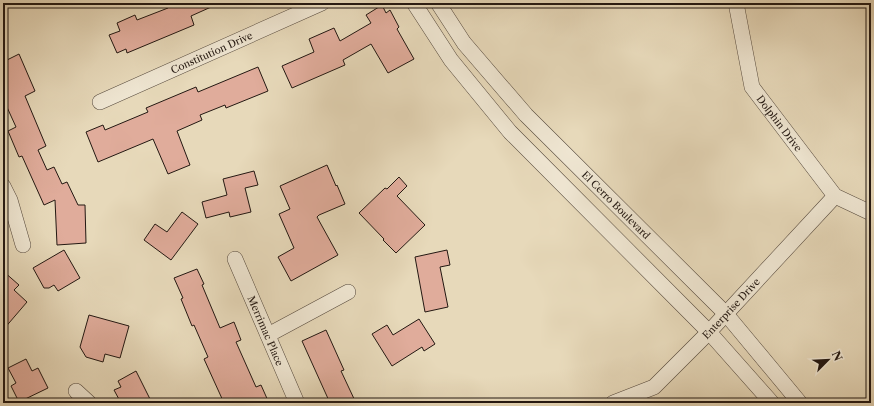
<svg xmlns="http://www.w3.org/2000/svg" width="874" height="406" viewBox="0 0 874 406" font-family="'Libre Caslon Text',serif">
	<rect width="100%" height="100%" fill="#e7d9ba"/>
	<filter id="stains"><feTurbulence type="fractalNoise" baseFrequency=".005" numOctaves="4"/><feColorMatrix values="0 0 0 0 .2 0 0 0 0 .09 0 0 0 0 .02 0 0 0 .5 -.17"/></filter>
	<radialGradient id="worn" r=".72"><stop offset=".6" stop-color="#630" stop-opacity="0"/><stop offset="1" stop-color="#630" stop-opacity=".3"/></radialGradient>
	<!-- building -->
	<path fill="#e0ac9b" stroke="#231812" d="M166,3h54l-29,13 3,9 -67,28 -1,-4 -9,4 -8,-18 11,-4 -3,-8 18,-8 2,5 31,-12z
		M382,5l4,8 4,-3 9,17 -2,2 17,30 -26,14 -17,-29 -28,16 2,5 -53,23 -10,-22 32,-14 -5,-13 25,-11 6,13 31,-18 -5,-8z
		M19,54l16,37 -10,5 21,50 -8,4 9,20 7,-3 8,17 5,-2 11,23h7l1,38 -29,2 -2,-45 -11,5 -22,-49 -3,1 -11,-26 8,-4 -10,-22 -3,1v-44z
		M258,67l10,24 -42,17 -1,-3 -25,10 2,5 -25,11 13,34 -22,9 -15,-35 -55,23 -12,-30 17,-7 2,5 43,-18 -2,-4 50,-21 2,5z
		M327,165l9,21 1,-1 8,19 -26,11 -2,2 21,38 -47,26 -13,-24 16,-9 -15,-34 11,-5 -10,-23z
		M254,171l4,14 -13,3 6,24 -21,5 -1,-5 -23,6 -4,-16 25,-7 -4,-16z
		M399,177l8,9 -10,10 28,29 -29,28 -13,-13 1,-1 -25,-26 26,-25 2,1z
		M182,212l16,12 -27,36 -27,-20 11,-16 12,8z
		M64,250l16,28 -22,13 -4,-6 -5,3h-5l-11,-20z
		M447,250l3,15 -10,2 8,40 -23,5 -10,-55z
		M197,269l7,15 -2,1 18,43 14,-6 7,18 -5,2 20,45 5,-2 8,18h-45l-20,-44 4,-2 -14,-32 -2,1 -11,-27 2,-1 -9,-20z
		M3,271l16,14 -5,5 13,12 -24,28z
		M89,315l40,11 -9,32 -15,-4 -2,8 -17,-5 -6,-10z
		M419,319l16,25 -11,7 -2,-4 -30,19 -20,-32 15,-9 6,10z
		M326,330l18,40 -3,1 15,32h-26l-28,-62z
		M26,359l6,12 6,-3 10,20 -29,14 -8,-16 5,-3 -8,-15z
		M136,371l16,32h-31l-7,-13 7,-3 -3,-6z"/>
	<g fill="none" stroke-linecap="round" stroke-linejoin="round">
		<defs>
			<g id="minor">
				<path d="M414,3l37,57 59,72 199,200 63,71"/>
				<path id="s1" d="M438,3l26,40 62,72 200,199 74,89"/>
				<path id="s2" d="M736,3l16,84 83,109 36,17"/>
				<path id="s3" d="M100,102l222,-99"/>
				<path d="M3,186l7,14 13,45"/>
				<path id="s4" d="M235,259l62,144"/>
				<path d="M268,335l80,-43"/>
				<path d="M76,391l13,12"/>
				<path id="s5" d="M613,403l41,-16 55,-55 126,-136"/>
			</g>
		</defs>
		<!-- minor casing -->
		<use href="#minor" stroke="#54483c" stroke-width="16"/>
		<!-- minor -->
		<use href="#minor" stroke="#efe6d2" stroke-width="15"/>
	</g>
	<g text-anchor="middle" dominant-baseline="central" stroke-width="3.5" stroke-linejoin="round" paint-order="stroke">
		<!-- street labels -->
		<g font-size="10" fill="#231812" stroke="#efe6d2">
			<text stroke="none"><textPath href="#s3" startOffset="122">Constitution Drive</textPath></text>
			<text stroke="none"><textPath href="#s2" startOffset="131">Dolphin Drive</textPath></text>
			<text stroke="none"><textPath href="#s1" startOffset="270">El Cerro Boulevard</textPath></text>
			<text stroke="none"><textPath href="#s5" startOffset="154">Enterprise Drive</textPath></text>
			<text stroke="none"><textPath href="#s4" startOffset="78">Merrimac Place</textPath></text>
		</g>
	</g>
	<!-- margin -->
	<rect width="874" height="406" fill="none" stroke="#e7d9ba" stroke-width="16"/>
	<rect x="4" y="4" width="866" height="398" fill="none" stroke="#231812" stroke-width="2"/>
	<rect x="8" y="8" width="858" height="390" fill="none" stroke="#231812"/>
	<!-- north arrow -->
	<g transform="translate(828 360) rotate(66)" stroke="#efe6d2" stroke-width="3" paint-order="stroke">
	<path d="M0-3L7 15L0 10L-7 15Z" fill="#231812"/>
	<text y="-6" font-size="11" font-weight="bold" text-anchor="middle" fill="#231812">N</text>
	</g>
	<rect width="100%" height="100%" filter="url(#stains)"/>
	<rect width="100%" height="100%" fill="url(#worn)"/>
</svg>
